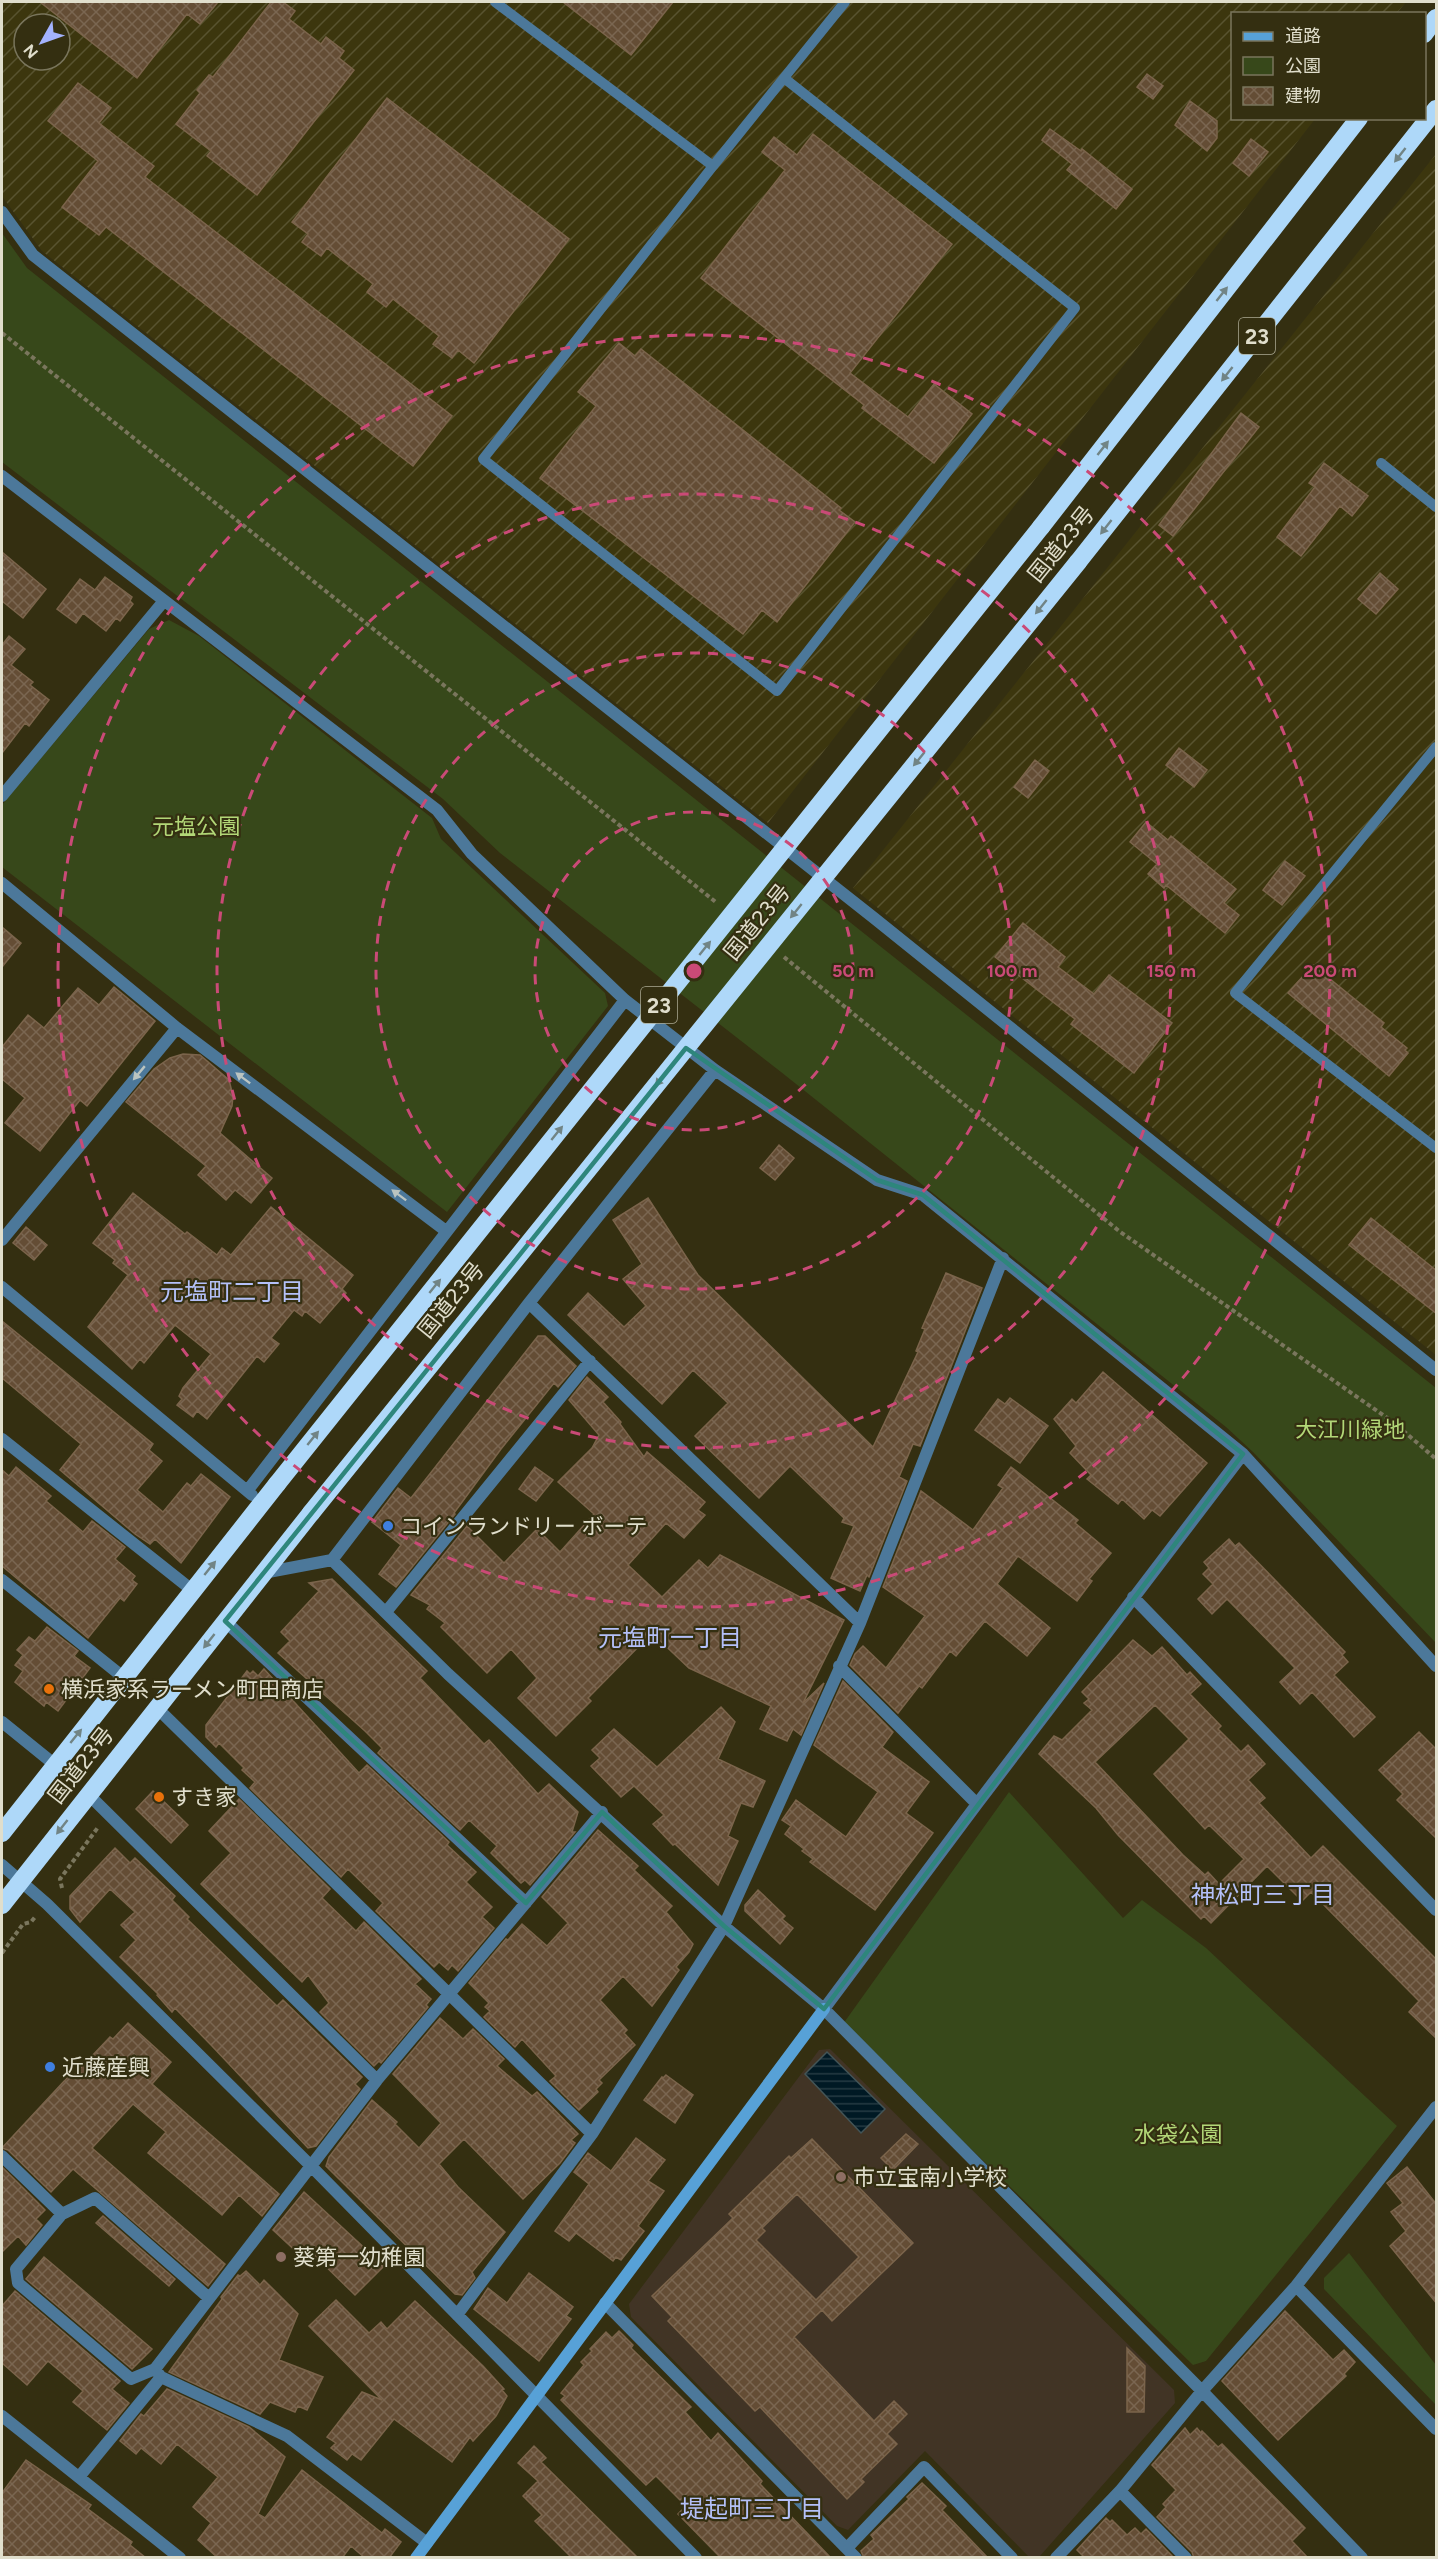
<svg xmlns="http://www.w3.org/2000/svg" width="1438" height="2559" viewBox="0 0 1438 2559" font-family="Figtree,'Noto Sans JP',sans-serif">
	<defs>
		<pattern id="industrial-furrows" width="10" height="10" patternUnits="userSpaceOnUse" patternTransform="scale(1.5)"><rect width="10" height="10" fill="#3c360e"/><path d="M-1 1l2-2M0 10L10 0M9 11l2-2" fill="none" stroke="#585330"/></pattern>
		<pattern id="water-rules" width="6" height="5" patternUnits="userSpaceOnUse" patternTransform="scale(1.5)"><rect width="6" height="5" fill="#001924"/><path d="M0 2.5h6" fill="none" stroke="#253a43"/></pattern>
		<pattern id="building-cross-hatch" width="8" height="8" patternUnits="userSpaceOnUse" patternTransform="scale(1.5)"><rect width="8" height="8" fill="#644d35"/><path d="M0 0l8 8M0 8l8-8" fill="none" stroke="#7a6651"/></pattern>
	</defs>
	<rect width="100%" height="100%" fill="#342f11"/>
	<!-- industrial -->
	<path fill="url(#industrial-furrows)" fill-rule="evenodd" d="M2,2h1404l-9,11 -165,1v104l83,1 -547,704 -726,-572 -40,-55zM24,24h36v36h-36z
		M1436,154v1201l-583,-467z"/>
	<!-- education -->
	<path fill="#413425" d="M830,2049l344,341 1,13 -135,153h-12l-103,-105 -77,79 -11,-4 -206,-209 -2,-13 190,-254z"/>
	<!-- green -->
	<path fill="#37481a" d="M2,233l25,35 1409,1120v255l-183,-191 -27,-25 -445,-355 -281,-219 -57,-54 -441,-337z
		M169,620l30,16 233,182 9,21 164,154 3,13 -161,206 -445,-345v-62l147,-176z
		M1009,1792l114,126 19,-18 64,48 191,178 -191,235 -13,4 -350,-341z
		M1349,2253l87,112v40l-112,-116v-11z"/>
	<!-- water -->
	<path fill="url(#water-rules)" stroke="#435456" stroke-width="1.5" d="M827,2052l58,57 -24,24 -56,-59z"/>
	<!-- building -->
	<path fill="url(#building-cross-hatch)" stroke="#7b644b" stroke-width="1.5" fill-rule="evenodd" d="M40,2h178l-18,22 -13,-10 -50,64z
		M271,2h12l12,9 -6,8 32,25 5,-7 18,14 -5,7 15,12 -97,125 -50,-39 4,-5 -35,-27 24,-31 -3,-3 12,-15 4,2z
		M563,2h110l-42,53z
		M1147,74l16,12 -10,13 -16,-12z
		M78,83l33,25 -12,15 55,43 -9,11 307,239 -39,50 -307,-239 -7,8 -37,-28 36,-46 -50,-40z
		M387,98l182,141 -95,124 -16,-13 -6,8 -19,-14 6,-8 -46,-37 -7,8 -19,-15 6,-8 -46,-36 -6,8 -19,-14 6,-8 -16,-12z
		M1190,101l27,20v17l-10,13 -32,-26z
		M1050,129l31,22 1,-2 50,40 -16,20 -49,-39 5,-6 -30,-24z
		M813,134l139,110 -102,129 58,44 26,-33 38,30 -38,49 -72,-55 2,-3 -163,-127 84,-108 -23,-18 12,-15 23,18z
		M1251,139l17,13 -19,24 -16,-13z
		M619,343l16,13 6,-7 200,159 -2,2 16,12 -78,100 -15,-12 -19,24 -203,-156 56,-72 -18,-14z
		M1241,413l18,14 -86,109 -14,-11z
		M1324,463l44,33 -16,20 -12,-10 -39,50 -24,-19 38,-50 -6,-4z
		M2,552l44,37 -23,29 -21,-17z
		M1380,573l18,16 -22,25 -18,-15z
		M105,577l27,20 -2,4 3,3 -13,17 -4,-3 -10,13 -23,-18 -7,10 -19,-14 23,-30 15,11z
		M9,636l16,13 -14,16 22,17 -3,3 19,15 -20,26 -4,-3 -23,30v-108z
		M1179,748l28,22 -13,17 -28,-22z
		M1035,760l14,11 -21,27 -14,-11z
		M1146,822l22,18 3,-4 65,53 -12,14 15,12 -14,18 -59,-48 -2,3 -16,-14 9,-10 -27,-22z
		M1285,861l20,15 -23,29 -19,-15z
		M1023,923l42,34 -7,10 36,27 15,-19 63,48 -38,50 -63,-49 4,-5 -80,-62z
		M2,927l19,16 -19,24z
		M1313,965l71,58 -3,4 26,21 -2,2 3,3 -19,23 -101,-83z
		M114,987l41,34 -68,85 -7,-6 -40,51 -35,-28 20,-25 -23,-19v-32l26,-32 16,13 34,-40 21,17z
		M183,1054l17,1 29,25 4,16 -1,10 -12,27 52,45 -21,25 -16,-13 -9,10 -28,-25 8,-9 -80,-64 28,-33 16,-11z
		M779,1145l15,13 -19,22 -15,-12z
		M133,1193l52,41 2,-2 30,23 5,-7 9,7 40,-48 82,68 -11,14 4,4 -26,30 -15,-12 -3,5 -8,-6 -23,28 8,6 -15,18 -7,-6 -50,63 -10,-8 -4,6 -16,-12 5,-6 -3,-3 4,-8 28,-34 -36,-29 -31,38 -4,-4 -8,10 -44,-42 40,-52 -15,-12 2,-3 -22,-17z
		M648,1198l50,77 175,172 45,-95 -2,-1 9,-22 -3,-1 24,-55 36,15 -62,158 -7,-2 -14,33 8,4 -38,96 -2,-2 -7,16 -29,-13 23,-52 -12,-4 2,-4 -54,-52 -31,32 -64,-62 33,-33 -35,-33 -31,34 -94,-89 20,-22 36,34 22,-21 -23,-27 19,-15 -29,-44z
		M1371,1218l66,53v43l-88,-69z
		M26,1227l21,18 -13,15 -21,-17z
		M2,1321l151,123 -4,6 13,11 -25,29 26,22 24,-29 4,3 10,-12 29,23 -49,66 -26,-24 -5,5 -15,-10 -75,-64 21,-26 -79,-66z
		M538,1336h7l31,30 -18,21 -4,-4 -53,66 -47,64 1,1 -59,73 -17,-13 22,-29 -29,-23 26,-34 13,10z
		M1103,1372l104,91 -47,53 -8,-6 -8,9 -22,-20 -4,5 -31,-25 4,-4 -21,-22 6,-7 -22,-27 18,-20 4,4z
		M587,1377l21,20 -5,5 18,20 -1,2 24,33 3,-5 58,50 -7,8 7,5 -21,23 -18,-15 -38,42 34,32 37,-37 9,8 12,-13 124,65 -41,83 21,-20 -23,52 -8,-6 -6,12 -27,-12 11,-23 -82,-38 -37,-35 -64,65 3,3 -35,35 -38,-38 19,-20 -26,-29 -24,24 -46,-46 4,-4 -18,-14 3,-4 -19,-10 56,-69 37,37 33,-34 23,23 34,-38 -36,-32 34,-34 7,-13 -30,-35z
		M1010,1398l38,28 -28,37 -45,-33 23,-31 7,5z
		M16,1467l35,29 -5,5 37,31 9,-11 33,26 -10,12 20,17 -3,4 5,4 -13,17 -4,-3 -32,40 -86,-72v-96l7,6z
		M535,1467l18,13 -17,21 -17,-12z
		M1011,1467l67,53 -3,3 36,30 -22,26 3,2 -15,20 -59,-45 -21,28 53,44 -23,28 -42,-35 -29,35 -6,-5 -28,37 -3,-2 -21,27 -48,-48 5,-11 8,-8 23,22 39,-52 -42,-29 38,-96 52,39 30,-42 -5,-3z
		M1229,1539l6,7 4,-3 106,109 -3,3 6,7 -14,13 41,42 -21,20 -42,-45 -12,12 -20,-22 15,-14 -68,-69 -15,15 -14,-15 15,-15 -10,-10 6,-6 -5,-6z
		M332,1579l95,92 -7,7 64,66 5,-4 49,54 11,-10 29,28 -6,20h3l-45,53 -5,-5 -4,3 -30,-30 6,-7 -28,-26 -9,10 -82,-77 4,-5 -17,-17 -87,-78 12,-12 -9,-9 38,-41 -10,-8z
		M47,1627l31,24 -4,5 16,12 -32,43 -12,-9 -2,4 -29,-24 8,-11 -8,-6 8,-10 -6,-5 12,-13 6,4z
		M1133,1640l19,16 10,-9 25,28 3,-3 11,12 -11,10 31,32 -3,3 23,23 7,-7 17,19 -17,16 17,18 -6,5 52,55 12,-12 114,114v79l-28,-27 10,-11 -108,-109 -9,9 -35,-35 -56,57 -7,-7 -3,3 -83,-84 -22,-27 -57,-54 15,-18 8,4 30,-30 -8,-7 5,-4 -7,-7zM1155,1705l34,34 -35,35 51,55 4,-4 35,34 -25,25 -11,-12 -3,3 -22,-20 -88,-93z
		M264,1669l95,104 8,-8 82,77 -2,3 29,27 -10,10 26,25 -10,10 12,11 -36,43 -6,-6 -4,5 -9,-8 -5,5 -58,-56 7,-8 -35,-34 -7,8 -91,-89 5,-6 -13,-12 2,-2 -25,-25 -3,4 -10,-10v-12l41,-54 3,3 3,-3 5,5z
		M843,1681l50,51 -11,15 47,35 -23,31 27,20 -58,77 -65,-48 3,-3 -11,-8 2,-2 -19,-15 6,-8 -9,-6 14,-20 50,37 32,-45 -64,-47z
		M721,1707l14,15 -17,37 47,22 -12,26 -12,-4 -13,33 10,5 -20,44 -43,-41 -2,1 -20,-21 11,-9 -30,-29 -13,11 -30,-31 9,-8 -8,-8 22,-21 43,38z
		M1419,1732l18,18v89l-40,-39 6,-6 -24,-24z
		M153,1791l35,34 -17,18 -35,-34z
		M239,1799l91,90 -8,9 34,33 8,-9 57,57 -6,5 16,15 -5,6 2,2 -47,56 -2,-2 -5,5 -54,-54 9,-9 -21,-28 -6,7 -101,-98 30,-31 -22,-22z
		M598,1830l40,36 -4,4 38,36 -6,6 27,32 -4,8 -13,15 3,3 -27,36 -29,-30 -23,24 27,30 -3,3 11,12 -36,35 3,3 -6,6 2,3 -19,18 -29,-29 6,-5 -34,-37 -7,8 -31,-30 6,-6 -5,-4 4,-4 -20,-20 37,-44 2,1 14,-16 25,22 21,-23 -26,-26z
		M115,1848l15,15 5,-5 40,38 -3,4 17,17 -2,2 90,87 6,-6 79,77 -7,7 5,5 -44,57 -8,2 -96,-102 -37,-38 -3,4 -15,-17 1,-1 -38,-37 16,-17 -15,-15 14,-13 -25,-23 -30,33 -10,-13v-13z
		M758,1890l27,26 -3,3 11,9 -13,16 -35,-33v-6z
		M440,2018l23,21 10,-10 31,30 -7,7 35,30 5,-4 41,42 -7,6 4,3 -15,20 -37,36 -59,-60 -25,25 19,23 47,45 -33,40 3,6 -13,17 -7,-1 -129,-128 3,-9 43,-57 25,22 -2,2 24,24 22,-25 -48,-49z
		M128,2023l43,39 -19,22 127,110 -17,22 -23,-21 -17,20 -74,-62 18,-21 -33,-28 -41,44 133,116 -17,22 -135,-117 -22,23 -43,-42 -6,-2 65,-70 4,-4 2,2 37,-39 3,2z
		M666,2075l27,20 -18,28 -31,-23 18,-23 1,1z
		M906,2134l12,10 -25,26 -12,-12z
		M636,2138l29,22 -17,21 16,10 -26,35 6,5 -23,29 -5,-3 -3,4 -37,-28 -7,8 -14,-10 34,-47 -15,-12 14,-19 23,18z
		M812,2139l101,104 -81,78 -10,-11 -28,27 80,84 20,-20 13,13 -20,20 10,10 -36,35 3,3 -17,17 -87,-92 -5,4 -87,-90 4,-4 -20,-21 81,-78 -4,-4 60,-58 2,2zM797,2194l62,63 -43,43 -60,-60 9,-9 -3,-3z
		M2,2167l43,43 -9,9 6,6 -16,20 -8,-9 -16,16z
		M1407,2167l30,38v99l-47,-58 16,-15 -15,-19 12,-9 -16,-20z
		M304,2192l80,74 -29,29 -47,-46 -7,7 -28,-26z
		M103,2216l72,63 -6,7 -73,-63z
		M44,2257l108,92 -20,20 -106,-90z
		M246,2271l14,14 4,-5 34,34 -19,46 44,17 -16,33 -9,-4 -3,6 -25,-10 -10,12 -91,-42 53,-73 -1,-2 17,-22 2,1z
		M529,2273l44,34 -7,9 5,3 -32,42 -65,-52 14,-21 19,15z
		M15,2291l105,90 -8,8 17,14 -22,27 -34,-28 10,-11 -35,-30 -21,24 -25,-22v-57z
		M336,2300l33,33 12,-11 6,7 28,-28 68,65 21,23 -2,1 5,6 -11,20 -23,25 -3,-4 -18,25 -58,-43 -33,41 -9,-6 -5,6 -16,-12 5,-5 -9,-6 35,-45 20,8 -73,-74z
		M1285,2311l48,49 11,-10 11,12 -11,12 2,2 -68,64 -56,-59z
		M619,2331l14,14 -2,3 60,59 -6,5 26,29 7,-8 44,48 -2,3 71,74h-110l-43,-44 8,-8 -30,-30 -10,9 -85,-85 4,-4 -4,-3 23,-28 -3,-3 11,-11 -2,-2 16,-17 6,6z
		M1127,2348l18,18 -1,46h-17z
		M167,2389l82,38 36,30 -27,57 7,4 37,-48 80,63 3,-4 16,13 -12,16h-24l-14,-12 -9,12h-124l-20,-18 13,-17 -18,-16 25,-30 -41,-33 -16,20 -20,-16 -5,6 -16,-13 21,-27 3,2z
		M1185,2428l5,7 7,-7 4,5 1,-2 16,16 4,-3 83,84 -13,13 16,17h-114l-2,-6 -35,-35 9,-10 -3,-3 13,-14 -24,-25z
		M534,2446l12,12 -5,4 97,96h-66l-37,-37 7,-6 -19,-19 15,-15 -20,-18z
		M26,2460l65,45 -3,4 44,33 -2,3 16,13h-144v-65z
		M922,2483l24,23 -4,4 46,48h-124l-3,-7 13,-12 -3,-4 38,-36 -2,-2z
		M1106,2518l4,4 2,-2 15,15 8,-7 6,6 5,-5 28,29h-89l-8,-8z"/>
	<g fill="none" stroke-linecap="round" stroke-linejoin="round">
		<!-- path -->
		<path stroke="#7a765d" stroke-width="4" stroke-dasharray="4.5 3" stroke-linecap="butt" d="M2,333l715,570
			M784,957l335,274 274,191 43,37
			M62,1888l-2,-9 39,-53
			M2,1953l21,-29 8,-2 5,-6"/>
		<!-- lane -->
		<path stroke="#4c789a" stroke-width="10" d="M495,2l218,164 132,-164
			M713,166l-230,293 294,232 298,-383 -291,-230
			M1381,463l55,44
			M1436,747l-201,246 201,155"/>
		<!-- street -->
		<path stroke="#4c789a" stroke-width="12" d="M2,212l31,43 841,663 562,452
			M2,476l435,334 35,44 153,146 90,70 162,110 46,15 320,259 193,212
			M2,796l161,-194
			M2,883l175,145 269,203
			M2,1240l175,-212
			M2,1287l250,208
			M529,1303l331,320
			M2,1439l190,151
			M248,1490l377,-490
			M332,1560l116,114 276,252 100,83 378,382 160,167
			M263,1573l69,-13 197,-257 186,-233
			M2,1580l121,97
			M1133,1597l303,313
			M386,1612l204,-251
			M225,1621l301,282
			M839,1666l138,138
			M156,1707l436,427
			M2,1722l52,42
			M88,1794l289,286
			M2,1865l45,39 263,261 386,393
			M824,2009l153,-205 266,-350
			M2,2156l60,58 33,-16 114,100
			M62,2214l-46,55 2,14 113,96 24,-10
			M1296,2286l140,143
			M605,2303l251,255
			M457,2315l135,-181 132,-208 136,-303 143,-365
			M2,2416l178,142
			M79,2477l82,-100
			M1120,2491l66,67
			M427,2543l-140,-107 -126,-59 -6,-8 222,-289 225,-268
			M847,2548l77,-81 88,91
			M1056,2558l64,-67 82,-100 94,-105 140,-179"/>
		<!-- secondary -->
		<path stroke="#57a1d7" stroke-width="12" d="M416,2558l408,-549"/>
		<!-- highway -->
		<path stroke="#aed8f9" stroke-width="18" d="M1424,34l12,-16
			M1041,527l318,-409
			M1078,562l358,-453
			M2,1833l275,-349
			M2,1905l309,-392"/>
		<!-- highway-bridge -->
		<path stroke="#aed8f9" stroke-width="18" d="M277,1484l764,-957
			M311,1513l767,-951"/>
	</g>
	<!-- one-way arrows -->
	<defs><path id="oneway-solid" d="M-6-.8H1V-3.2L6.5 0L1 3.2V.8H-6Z" transform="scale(1.5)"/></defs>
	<g fill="#718485">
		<use href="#oneway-solid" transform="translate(1400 155) rotate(128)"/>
		<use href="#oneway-solid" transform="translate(1222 294) rotate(-52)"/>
		<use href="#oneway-solid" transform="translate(1227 374) rotate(128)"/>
		<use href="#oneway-solid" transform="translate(1103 448) rotate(-52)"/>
		<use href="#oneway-solid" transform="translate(1106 527) rotate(128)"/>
		<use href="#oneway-solid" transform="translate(1041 607) rotate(129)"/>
		<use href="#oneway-solid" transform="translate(919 759) rotate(129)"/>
		<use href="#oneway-solid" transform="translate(796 911) rotate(129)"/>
		<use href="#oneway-solid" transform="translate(705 948) rotate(-51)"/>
		<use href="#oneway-solid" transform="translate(661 1079) rotate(129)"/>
		<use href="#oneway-solid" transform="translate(557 1133) rotate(-51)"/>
		<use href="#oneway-solid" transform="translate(435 1286) rotate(-51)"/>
		<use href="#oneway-solid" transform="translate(313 1438) rotate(-51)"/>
		<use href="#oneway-solid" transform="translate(210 1568) rotate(-51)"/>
		<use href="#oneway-solid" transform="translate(209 1641) rotate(128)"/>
		<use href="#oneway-solid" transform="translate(76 1736) rotate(-51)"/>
		<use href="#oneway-solid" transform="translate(62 1827) rotate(128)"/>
	</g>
	<g fill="#bbc4c0">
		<use href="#oneway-solid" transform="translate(139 1073) rotate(130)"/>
		<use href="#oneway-solid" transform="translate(243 1078) rotate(-143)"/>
		<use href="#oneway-solid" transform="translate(399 1195) rotate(-143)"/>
	</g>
	<!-- marked area -->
	<path fill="none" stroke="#2e867c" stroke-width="4.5" stroke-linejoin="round" d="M686,1048l191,132 46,15 320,259 -419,555 -100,-83 -122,-114 -76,91 -301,-282z"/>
	<!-- distance rings -->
	<g fill="none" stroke="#ca4a77" stroke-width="3" stroke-dasharray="10 8">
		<circle cx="694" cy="971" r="159"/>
		<circle cx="694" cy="971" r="318"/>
		<circle cx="694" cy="971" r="477"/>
		<circle cx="694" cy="971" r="636"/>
	</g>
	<!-- markers -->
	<g fill="#3f7fe0" stroke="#342f11" stroke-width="2">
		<circle cx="388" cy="1526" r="6"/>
		<circle cx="50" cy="2067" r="6"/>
	</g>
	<g fill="#e8710a" stroke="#342f11" stroke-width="2">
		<circle cx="49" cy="1689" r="6"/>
		<circle cx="159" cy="1797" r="6"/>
	</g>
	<g fill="#8d6e63" stroke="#342f11" stroke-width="2">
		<circle cx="841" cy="2177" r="6"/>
		<circle cx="281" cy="2257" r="6"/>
	</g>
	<g text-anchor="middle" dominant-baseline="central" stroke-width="4.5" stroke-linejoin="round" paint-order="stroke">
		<!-- shield labels -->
		<g fill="#342f11" stroke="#acaa94" stroke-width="1.5">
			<rect x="1239" y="318" width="36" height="36" rx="4.5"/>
			<rect x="641" y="987" width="36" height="36" rx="4.5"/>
		</g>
		<g font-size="21" font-weight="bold" fill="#e0decc">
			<text x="1257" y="336">23</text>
			<text x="659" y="1005">23</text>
		</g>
		<!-- street labels -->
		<g font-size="22" fill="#e0decc" stroke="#342f11">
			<text transform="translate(1061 544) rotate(-51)">国道23号</text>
			<text transform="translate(757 922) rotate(-51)">国道23号</text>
			<text transform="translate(451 1300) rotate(-51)">国道23号</text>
			<text transform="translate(81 1765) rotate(-52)">国道23号</text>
		</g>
		<!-- park labels -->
		<g font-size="22" fill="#b2d777" stroke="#342f11">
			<text x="196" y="826">元塩公園</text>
			<text x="1350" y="1429">大江川緑地</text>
			<text x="1178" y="2134">水袋公園</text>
		</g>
		<!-- poi labels -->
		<g font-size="22" fill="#e0decc" stroke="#342f11" text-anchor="start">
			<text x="400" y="1526">コインランドリー ボーテ</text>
			<text x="61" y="1689">横浜家系ラーメン町田商店</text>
			<text x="171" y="1797">すき家</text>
			<text x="62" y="2067">近藤産興</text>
			<text x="853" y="2177">市立宝南小学校</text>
			<text x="293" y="2257">葵第一幼稚園</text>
		</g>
		<!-- neighbourhood labels -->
		<g font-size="24" fill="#b4c0f8" stroke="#342f11">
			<text x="232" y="1291">元塩町二丁目</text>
			<text x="670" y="1637">元塩町一丁目</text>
			<text x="1263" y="1894">神松町三丁目</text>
			<text x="752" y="2508">堤起町三丁目</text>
		</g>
	</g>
	<circle cx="694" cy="971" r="9" fill="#ca4a77" stroke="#342f11" stroke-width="3"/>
	<g font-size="18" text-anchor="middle" font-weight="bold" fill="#ca4a77" stroke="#342f11" stroke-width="4.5" stroke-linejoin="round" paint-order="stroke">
		<text x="853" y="977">50 m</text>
		<text x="1012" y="977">100 m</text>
		<text x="1171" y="977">150 m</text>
		<text x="1330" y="977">200 m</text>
	</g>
	<!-- border -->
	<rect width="1438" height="2559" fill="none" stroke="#e0decc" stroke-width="6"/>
	<!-- legend -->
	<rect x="1231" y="12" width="195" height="108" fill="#342f11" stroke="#79755c" stroke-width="1.5"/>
	<rect x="1243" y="32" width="30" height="9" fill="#57a1d7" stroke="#79755c" stroke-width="1.5"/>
	<text x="1285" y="42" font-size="18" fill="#e0decc">道路</text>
	<rect x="1243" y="57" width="30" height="18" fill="#37481a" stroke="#79755c" stroke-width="1.5"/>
	<text x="1285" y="72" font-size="18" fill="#e0decc">公園</text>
	<rect x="1243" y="87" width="30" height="18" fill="url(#building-cross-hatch)" stroke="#79755c" stroke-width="1.5"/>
	<text x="1285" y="102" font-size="18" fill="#e0decc">建物</text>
	<!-- north arrow -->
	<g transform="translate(42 42) rotate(230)"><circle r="28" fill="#342f11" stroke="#79755c" stroke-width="1.5"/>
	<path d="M0-4.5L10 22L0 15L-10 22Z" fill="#a3b2fd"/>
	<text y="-9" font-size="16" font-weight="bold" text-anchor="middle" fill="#e0decc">N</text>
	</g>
</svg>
